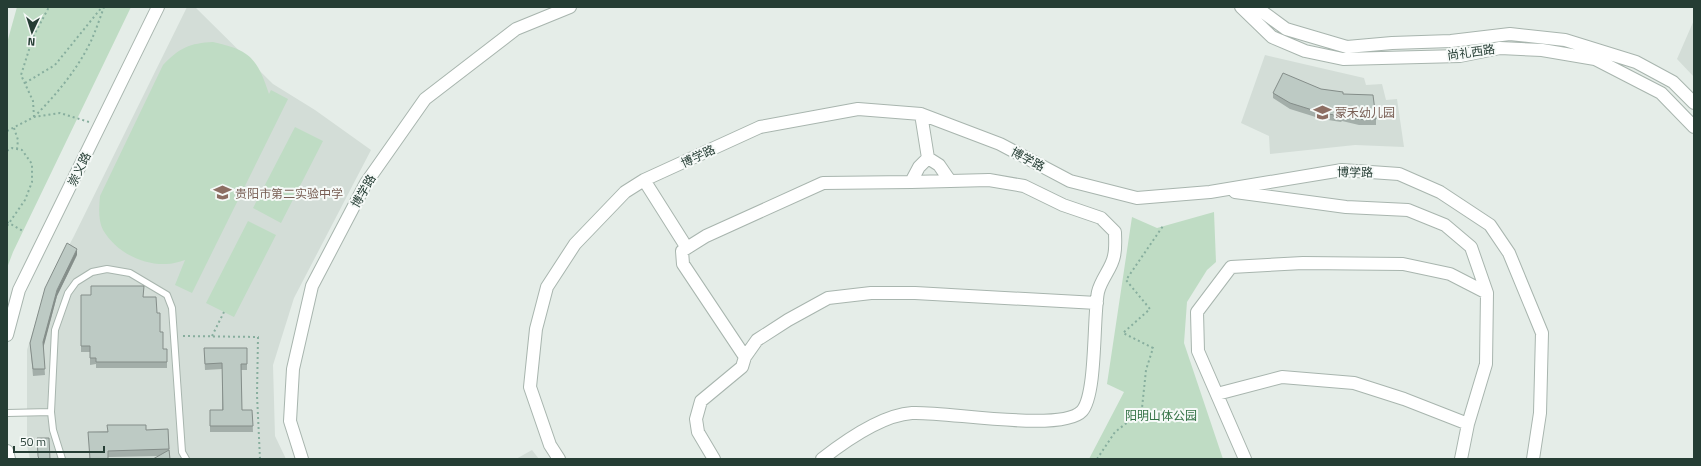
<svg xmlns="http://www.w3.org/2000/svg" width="1701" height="466" viewBox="0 0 1701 466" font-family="'Titillium Web','Noto Sans SC',sans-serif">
	<rect width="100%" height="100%" fill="#e5ede8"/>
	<!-- built -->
	<path fill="#d3ddd7" d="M187,7h8l78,77 42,26 56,40 -77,148 -21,67 2,71 11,23h-256l-3,-13v-96l18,-59 29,-55z
		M1694,20v57l-17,-18z
		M1265,55l99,23 2,7 16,-1 4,16 11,-1 7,48 -49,-2 -85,9 -1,-18 -28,-13z
		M532,450l7,9h-23z"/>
	<!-- green -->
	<path fill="#bfdcc4" d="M17,7h114l-118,245 -6,16v-225z
		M213,42c37,8 44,16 56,52l2,-4 17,9 -96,194 -17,-8 10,-25c-6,2 -13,4 -19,4 -24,1 -50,-12 -63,-34 -5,-10 -4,-23 -3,-34l63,-131c16,-17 27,-22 50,-23z
		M295,127l28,14 -21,41 -4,-2 4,2 -21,41 -28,-15z
		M1214,212l2,50 -9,8 -20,32 -3,41 39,116h-134l35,-67 -17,-8 25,-167 25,11z
		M248,221l28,14 -21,41 -5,-3 5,3 -21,41 -28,-14z"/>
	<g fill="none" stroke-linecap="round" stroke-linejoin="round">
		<defs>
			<path id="service" d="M7,413l44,-1
				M62,459l-9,-29 -2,-18 4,-82 13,-37 8,-11 16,-10 15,-3 23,4 37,22 5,13 10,144 4,7"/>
			<path id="minor" d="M644,180l43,68
				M911,182l39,-1
				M1235,192l111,15 62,3 37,15 26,22 16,46 -1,71 -18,60 -7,35
				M7,335l12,-45 139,-283
				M745,357l-62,-93 -1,-13 24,-15 117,-53 88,-1 8,-15 9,-9 -7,-44
				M1217,394l65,-17 72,6 50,16 64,25
				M7,451l2,8
				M302,459l-12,-38 3,-52 19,-83 54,-103 59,-84 91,-70 54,-22
				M559,459l-9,-14 -20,-58 6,-58 11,-42 28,-43 50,-52 19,-12 116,-53 98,-18 63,5 79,30 70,37 67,17 73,-6 132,-22 57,4 41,18 50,33 19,28 33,80 -2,80 -7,46
				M714,459l-16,-27 -2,-13 5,-18 41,-34 3,-10 12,-17 31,-20 40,-22 43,-5h44l182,10
				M822,459c23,-18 60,-44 90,-46 33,-2 150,20 170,-2 15,-17 11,-95 16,-119 3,-13 14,-24 16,-36 2,-8 1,-17 1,-24l-14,-14 -38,-13 -39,-19 -35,-6 -39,1 -11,-16 -11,-7
				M1245,459l-47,-108 -1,-39 34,-45 72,-4 100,1 47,10 37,19"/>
			<path id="tertiary" d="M1241,7l31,30 33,14 38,8 117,-3 40,-8 42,2 53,9 66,34 33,34
				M1256,7l30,22 61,18 45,-4 59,-2 59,-7 55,6 71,22 37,20 21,21"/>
		</defs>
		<!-- service casing -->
		<use href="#service" stroke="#a8b5ae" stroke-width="8"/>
		<!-- minor casing -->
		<use href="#minor" stroke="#a8b5ae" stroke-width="14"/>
		<!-- tertiary casing -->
		<use href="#tertiary" stroke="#a8b5ae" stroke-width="14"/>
		<!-- path -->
		<path stroke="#87ae9e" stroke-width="2" stroke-dasharray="2 3" stroke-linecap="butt" d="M25,83l30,-18 47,-58
			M34,117c22,-22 43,-47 57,-76 5,-11 9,-23 13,-34
			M34,117l-1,-16 -12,-26 12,-38 16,-30
			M14,128l4,12 -1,9
			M7,131l27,-14 26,-4 29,9
			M7,151l5,-3 10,2 10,14v18l-7,18 -18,26
			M7,222l16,9
			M183,336l75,1 -1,58 3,64
			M212,336l12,-24
			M1097,459l18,-27 22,-17 5,-7 4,-38 7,-22 -30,-15 27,-24 -24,-29 37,-54"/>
		<!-- service -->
		<use href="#service" stroke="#fff" stroke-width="6"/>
		<!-- minor -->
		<use href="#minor" stroke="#fff" stroke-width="12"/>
		<!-- tertiary -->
		<use href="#tertiary" stroke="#fff" stroke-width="12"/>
	</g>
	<!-- wall -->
	<path fill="#a3aea9" d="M1321,89l22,5 33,25v6h-17l-17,-4 -1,1 -19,-3 -32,-10 -17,-11v-5z
		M77,255l-20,41 -14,51 2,28 -12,1 -3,-33z
		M81,295l62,2 14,16 6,36h4v19h-71v-4l-6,1v-13h-9z
		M204,348h43v22h-6l1,40h10l1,22h-43v-22h12v-41l-17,1z
		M168,429l2,30 -11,-3 -51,1 -20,-25 58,-2z"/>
	<!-- shaded-wall -->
	<path fill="#848d89" d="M77,249v6l-20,41 -14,53v-7l14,-52z"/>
	<!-- building -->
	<path fill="#bdcac4" stroke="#848d89" d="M1283,73l38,16 22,3v2l30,1 3,24h-17l-17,-4 -1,1 -19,-3 -32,-10 -17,-10z
		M67,243l10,6 -20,41 -14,52 2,27h-12l-3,-26 15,-55z
		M91,286h53l-1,11h13l1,16h3v19h3v17h4v13h-71v-4h-6v-12h-9v-51h10z
		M204,348h43v16h-6l1,46h10l1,16h-43v-16h13l-1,-47 -17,1z
		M107,425h39v5l22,-1 1,20 -61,2v8h-18l-2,-27h20z
		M37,438h12l1,21h-11l-1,-3z
		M169,450l1,9h-17z"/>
	<!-- icons -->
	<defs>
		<symbol id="school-bare" viewBox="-9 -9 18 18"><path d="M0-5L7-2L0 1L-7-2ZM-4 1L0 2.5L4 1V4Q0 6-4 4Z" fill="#8d6e63" stroke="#f5f9f7" stroke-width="2.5" paint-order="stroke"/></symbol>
	</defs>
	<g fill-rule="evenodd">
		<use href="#school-bare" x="1310" y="100" width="25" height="25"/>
		<use href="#school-bare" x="210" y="180" width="25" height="25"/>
	</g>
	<g text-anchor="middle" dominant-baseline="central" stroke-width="4" stroke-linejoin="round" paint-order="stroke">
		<!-- street labels -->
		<g font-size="12" fill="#253d34" stroke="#f5f9f7">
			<text transform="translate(1471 52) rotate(-8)">尚礼西路</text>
			<text transform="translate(698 156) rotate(-25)">博学路</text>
			<text transform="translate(1028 159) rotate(28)">博学路</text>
			<text transform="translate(79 169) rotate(-64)">崇义路</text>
			<text transform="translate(1355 172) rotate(1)">博学路</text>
			<text transform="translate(363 191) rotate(-60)">博学路</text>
		</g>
		<!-- education labels -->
		<g font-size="12" fill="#785e54" stroke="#f5f9f7" text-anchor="start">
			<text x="1335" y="112">蒙禾幼儿园</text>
			<text x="235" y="193">贵阳市第二实验中学</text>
		</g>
		<!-- park labels -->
		<g font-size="12" fill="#327144" stroke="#f5f9f7">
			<text x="1161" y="415">阳明山体公园</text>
		</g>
	</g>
	<!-- border -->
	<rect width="1701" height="466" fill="none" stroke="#253d34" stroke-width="16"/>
	<!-- north arrow -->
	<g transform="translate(32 32) rotate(184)" stroke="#f5f9f7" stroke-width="3" paint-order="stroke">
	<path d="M0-3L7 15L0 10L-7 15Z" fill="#253d34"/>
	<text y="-6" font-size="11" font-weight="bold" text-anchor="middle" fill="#253d34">N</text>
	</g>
	<!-- scale -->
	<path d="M14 446v6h90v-6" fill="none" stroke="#253d34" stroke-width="2"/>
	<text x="20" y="446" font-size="12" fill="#253d34" stroke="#f5f9f7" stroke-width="3" paint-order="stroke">50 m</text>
</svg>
